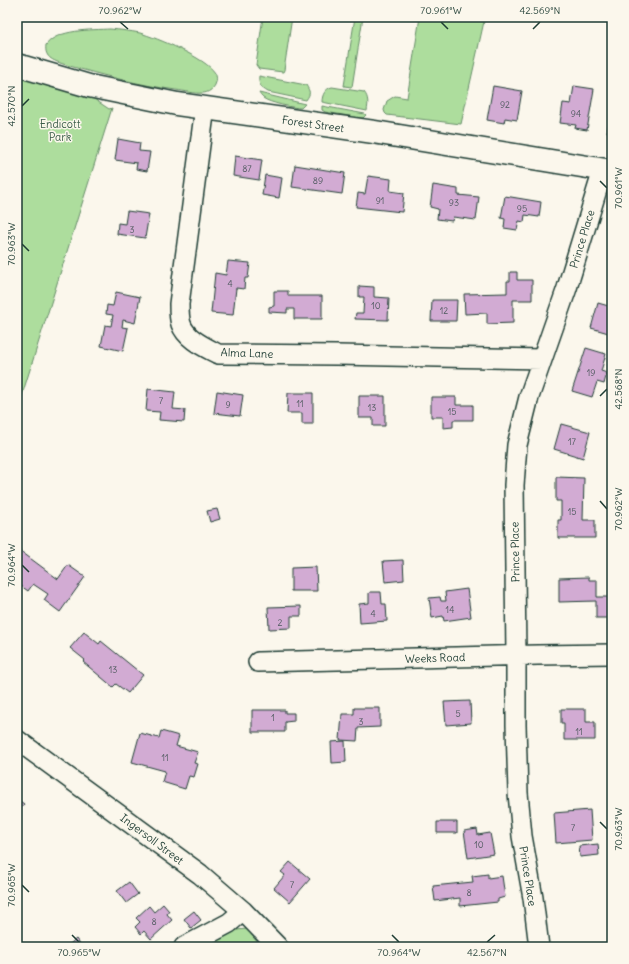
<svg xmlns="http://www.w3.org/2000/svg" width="629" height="964" viewBox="0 0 629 964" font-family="Delius,sans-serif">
	<rect width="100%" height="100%" fill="#fbf7ec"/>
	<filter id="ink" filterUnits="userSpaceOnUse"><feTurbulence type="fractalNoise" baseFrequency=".025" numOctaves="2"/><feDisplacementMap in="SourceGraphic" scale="8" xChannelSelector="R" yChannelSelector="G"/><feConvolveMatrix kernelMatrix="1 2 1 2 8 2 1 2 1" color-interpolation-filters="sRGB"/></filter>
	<g filter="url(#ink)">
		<!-- green -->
		<path fill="#addd9d" stroke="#668d68" d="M263,17h29l-8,53 -1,2 -24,-3 -3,-4z
			M355,17h8l-11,70 -8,-1z
			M420,17h65l-24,107 -74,-9 -2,-2 -1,-3 3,-9 8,-5 12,2z
			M110,29c10,1 20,2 30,4 17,5 66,25 75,40 2,3 2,8 0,12 -2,4 -7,8 -12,8 -8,1 -18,-2 -27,-3 -37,-5 -74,-15 -110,-25 -11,-4 -22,-6 -20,-20 11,-16 46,-15 64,-16z
			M259,76l47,9c4,7 5,8 0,15l-38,-8c-7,-4 -10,-8 -9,-16z
			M17,78l65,13 27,18 3,-1 -95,303z
			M332,87l32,5c5,6 4,12 3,19l-45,-9c0,-7 3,-13 10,-15z
			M259,93l46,11 -4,4c-7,0 -32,-5 -38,-10 -1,-1 -3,-3 -4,-5z
			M322,106l43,8 1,1 -3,3h-2l-36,-6 -3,-2z
			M247,929l14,18h-65l30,-16z"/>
		<!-- building -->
		<path fill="#d2abd3" stroke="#1f3d34" d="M493,86l29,5 -5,29 -12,-2 -1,5 -17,-3z
			M574,86l20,3 -7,41 -12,-2 1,-3 -16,-2 3,-20 8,1z
			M612,107v26l-5,-1z
			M118,139l22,4 -1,8 11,1 -3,19 -11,-2 1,-6 -22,-3z
			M235,156l27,4 -3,20 -26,-4z
			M295,165l50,8 -3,21 -50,-7z
			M265,175l17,3 -3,20 -17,-3z
			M368,176l23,3 -1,12 14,2 -2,19 -46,-5 2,-14 7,1z
			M433,185l25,4v6l21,2 -3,23 -23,-3 -1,4 -15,-2 1,-10 -8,-2z
			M505,196l36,6 -2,15 -14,-2 -1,7 -5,-1 -2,9 -13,-2 1,-9 -4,-1z
			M127,211l22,3 -4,24 -28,-4 1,-11 7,1z
			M228,261l22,2 -2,15h-3l-1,11 -8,-1 -3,27 -22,-2 4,-40 11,2z
			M510,272h7v8h15v20h-19v23l-26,1v-11l-22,1 -1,-20 43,-1v-12h3z
			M359,286l15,1v10l15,1 -1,22 -33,-1 1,-6h7l1,-16h-5z
			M274,291h14v5h34v23h-28v-10h-7v4l-18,-1v-5l5,-1z
			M116,292l24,5 -5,26 -12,-3 -1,7 6,1 -5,23 -22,-5 4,-21 6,1 2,-11 -7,-1 1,-9 6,1z
			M432,300h25l-1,21h-25z
			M598,303l14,4v27l-21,-6z
			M586,348l20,6 -5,17 6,2 -3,11 -7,-2 -5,15 -20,-6z
			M148,389l27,3 -2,17 12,1 -1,12 -25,-2 1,-8 -14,-1z
			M217,391l26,4 -3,21 -26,-3z
			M288,393h25v31h-11v-11h-15z
			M359,396h26v30h-12v-8h-14z
			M431,397h25v8h17v15h-20v7l-10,1v-11h-12z
			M561,424l29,8 -7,26 -29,-9z
			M556,477l28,1 -1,42h12v18h-37v-18h3v-19h-5z
			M217,509l3,10 -10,3 -3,-11z
			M19,550l39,29 10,-14 17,12 -25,35 -16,-12 4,-6 -15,-10 -5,7 -11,-8v-31z
			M403,560l1,20 -19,2 -2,-21z
			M316,567l1,24h-26v-23z
			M589,577v3h8v17h15v21h-16v-17l-37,1v-24z
			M467,589l4,28 -27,4 -1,-5 -11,2 -3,-20 11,-1 1,4h5l-1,-9z
			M370,592h11l1,12h4l1,17 -27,2 -1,-19 10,-1v-10z
			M301,606v10h-10v12l-22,1 -1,-22z
			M84,632l15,12 2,-3 42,34 -15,18 -12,-9 -3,3 -30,-25 2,-2 -15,-12z
			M470,701l1,22 -25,2 -2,-23z
			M354,708h26v19l-22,1 -1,13 -17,-1 2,-26h12z
			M561,709h25v13h9v18h-31v-17h-3z
			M252,710h33v3h9v8l-9,1v10h-33z
			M161,731l18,5 -3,10 22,6 -4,11 4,1 -4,13 -5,-1 -4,13 -23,-7 3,-11 -33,-9 8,-29 19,5z
			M345,741l1,21 -14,1 -1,-21z
			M17,799l7,5 -7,9z
			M590,810l2,30 -36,3 -2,-30z
			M437,822h20v11h-20z
			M477,829l1,6 12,-2 4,21 -26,4 -4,-27z
			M598,844l1,11 -19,2 -1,-11z
			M290,862l20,17 -20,23 -16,-14 11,-13 -4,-3z
			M488,874v4l14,-2 3,21 -7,2v3l-38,4v-8l-25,3 -2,-15 40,-4 -1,-6z
			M129,882l9,12 -12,9 -9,-12z
			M163,904l6,7 -2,3 5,6 -21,19 -7,-8 -3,3 -6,-7 5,-5 -4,-4 13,-12 5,6z
			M194,911l7,9 -10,8 -7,-9z
			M76,939l6,8h-16z"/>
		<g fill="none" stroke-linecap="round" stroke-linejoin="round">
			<defs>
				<path id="minor" d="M205,107l-26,197c0,6 0,14 2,20 5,15 24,23 37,30l119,1 205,4
					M258,662l280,-7 74,-1
					M17,740l183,134 43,37 35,36
					M184,947l45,-24 14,-12
					M539,947l-6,-49 -11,-62 -4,-43 -2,-68v-70l-2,-170 3,-40 12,-48 38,-109 36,-118"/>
				<path id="tertiary" d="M17,65l72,21 88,18 197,28 238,39"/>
			</defs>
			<!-- minor casing -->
			<use href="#minor" stroke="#1f3d34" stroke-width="22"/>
			<!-- tertiary casing -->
			<use href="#tertiary" stroke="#1f3d34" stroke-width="25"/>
			<!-- minor -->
			<use href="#minor" stroke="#fbf7ec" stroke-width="19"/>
			<!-- tertiary -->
			<use href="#tertiary" stroke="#fbf7ec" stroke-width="22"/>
		</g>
	</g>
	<!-- ticks -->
	<path fill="none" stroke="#1f3d34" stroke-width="1.5" d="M120,22l8,7M441,22l7,7M533,29l7,-7M22,106l7,-7M600,181l7,7M22,244l7,7M600,396l7,-7M600,501l7,8M22,565l7,7M600,822l7,7M22,885l7,7M72,935l7,7M392,935l7,7M487,942l8,-7"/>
	<g text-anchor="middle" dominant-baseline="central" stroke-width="3" stroke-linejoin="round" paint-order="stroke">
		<!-- number labels -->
		<g font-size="9" fill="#4c585c">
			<text x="505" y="104">92</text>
			<text x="576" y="113">94</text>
			<text x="247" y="168">87</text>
			<text x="318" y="180">89</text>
			<text x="380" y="200">91</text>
			<text x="454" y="202">93</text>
			<text x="522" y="208">95</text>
			<text x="132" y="229">3</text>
			<text x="230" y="283">4</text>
			<text x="376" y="305">10</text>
			<text x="444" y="310">12</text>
			<text x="591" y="372">19</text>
			<text x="161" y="400">7</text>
			<text x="300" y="403">11</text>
			<text x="228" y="404">9</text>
			<text x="372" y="407">13</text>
			<text x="452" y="411">15</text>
			<text x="572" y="441">17</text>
			<text x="572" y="511">15</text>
			<text x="450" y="609">14</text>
			<text x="373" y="613">4</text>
			<text x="280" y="622">2</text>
			<text x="113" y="669">13</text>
			<text x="458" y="713">5</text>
			<text x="273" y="717">1</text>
			<text x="361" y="721">3</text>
			<text x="579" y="731">11</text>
			<text x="165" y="757">11</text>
			<text x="573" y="827">7</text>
			<text x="479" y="844">10</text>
			<text x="292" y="884">7</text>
			<text x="469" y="892">8</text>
			<text x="154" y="921">8</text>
		</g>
		<!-- park labels -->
		<g font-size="11" fill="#3b5d49" stroke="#fbf7ec">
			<text x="60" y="124">Endicott<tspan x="60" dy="13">Park</tspan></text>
		</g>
		<!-- street labels -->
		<g font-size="11" fill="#1f3d34" stroke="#fbf7ec">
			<text transform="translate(313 124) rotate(8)">Forest Street</text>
			<text transform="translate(582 239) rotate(-73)">Prince Place</text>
			<text transform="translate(247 353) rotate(2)">Alma Lane</text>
			<text transform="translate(515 552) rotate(-91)">Prince Place</text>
			<text transform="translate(435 658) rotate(-2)">Weeks Road</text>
			<text transform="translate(152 839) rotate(37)">Ingersoll Street</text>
			<text transform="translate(528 876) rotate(81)">Prince Place</text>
		</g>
	</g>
	<!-- margin -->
	<rect width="629" height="964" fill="none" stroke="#fbf7ec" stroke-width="44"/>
	<rect x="22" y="22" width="585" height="920" fill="none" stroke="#1f3d34" stroke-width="1.5"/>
	<g font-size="10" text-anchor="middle" fill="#1f3d34">
		<text x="120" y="14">70.962°W</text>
		<text x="441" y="14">70.961°W</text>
		<text x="540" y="14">42.569°N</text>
		<text transform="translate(11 106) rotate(-90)" y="4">42.570°N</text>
		<text transform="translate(618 188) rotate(-90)" y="4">70.961°W</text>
		<text transform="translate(11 244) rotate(-90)" y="4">70.963°W</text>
		<text transform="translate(618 389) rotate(-90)" y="4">42.568°N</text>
		<text transform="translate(618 509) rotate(-90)" y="4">70.962°W</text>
		<text transform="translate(11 565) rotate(-90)" y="4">70.964°W</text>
		<text transform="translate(618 829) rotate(-90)" y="4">70.963°W</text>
		<text transform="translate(11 885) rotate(-90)" y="4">70.965°W</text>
		<text x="79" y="956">70.965°W</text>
		<text x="399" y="956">70.964°W</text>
		<text x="487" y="956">42.567°N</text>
	</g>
</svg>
